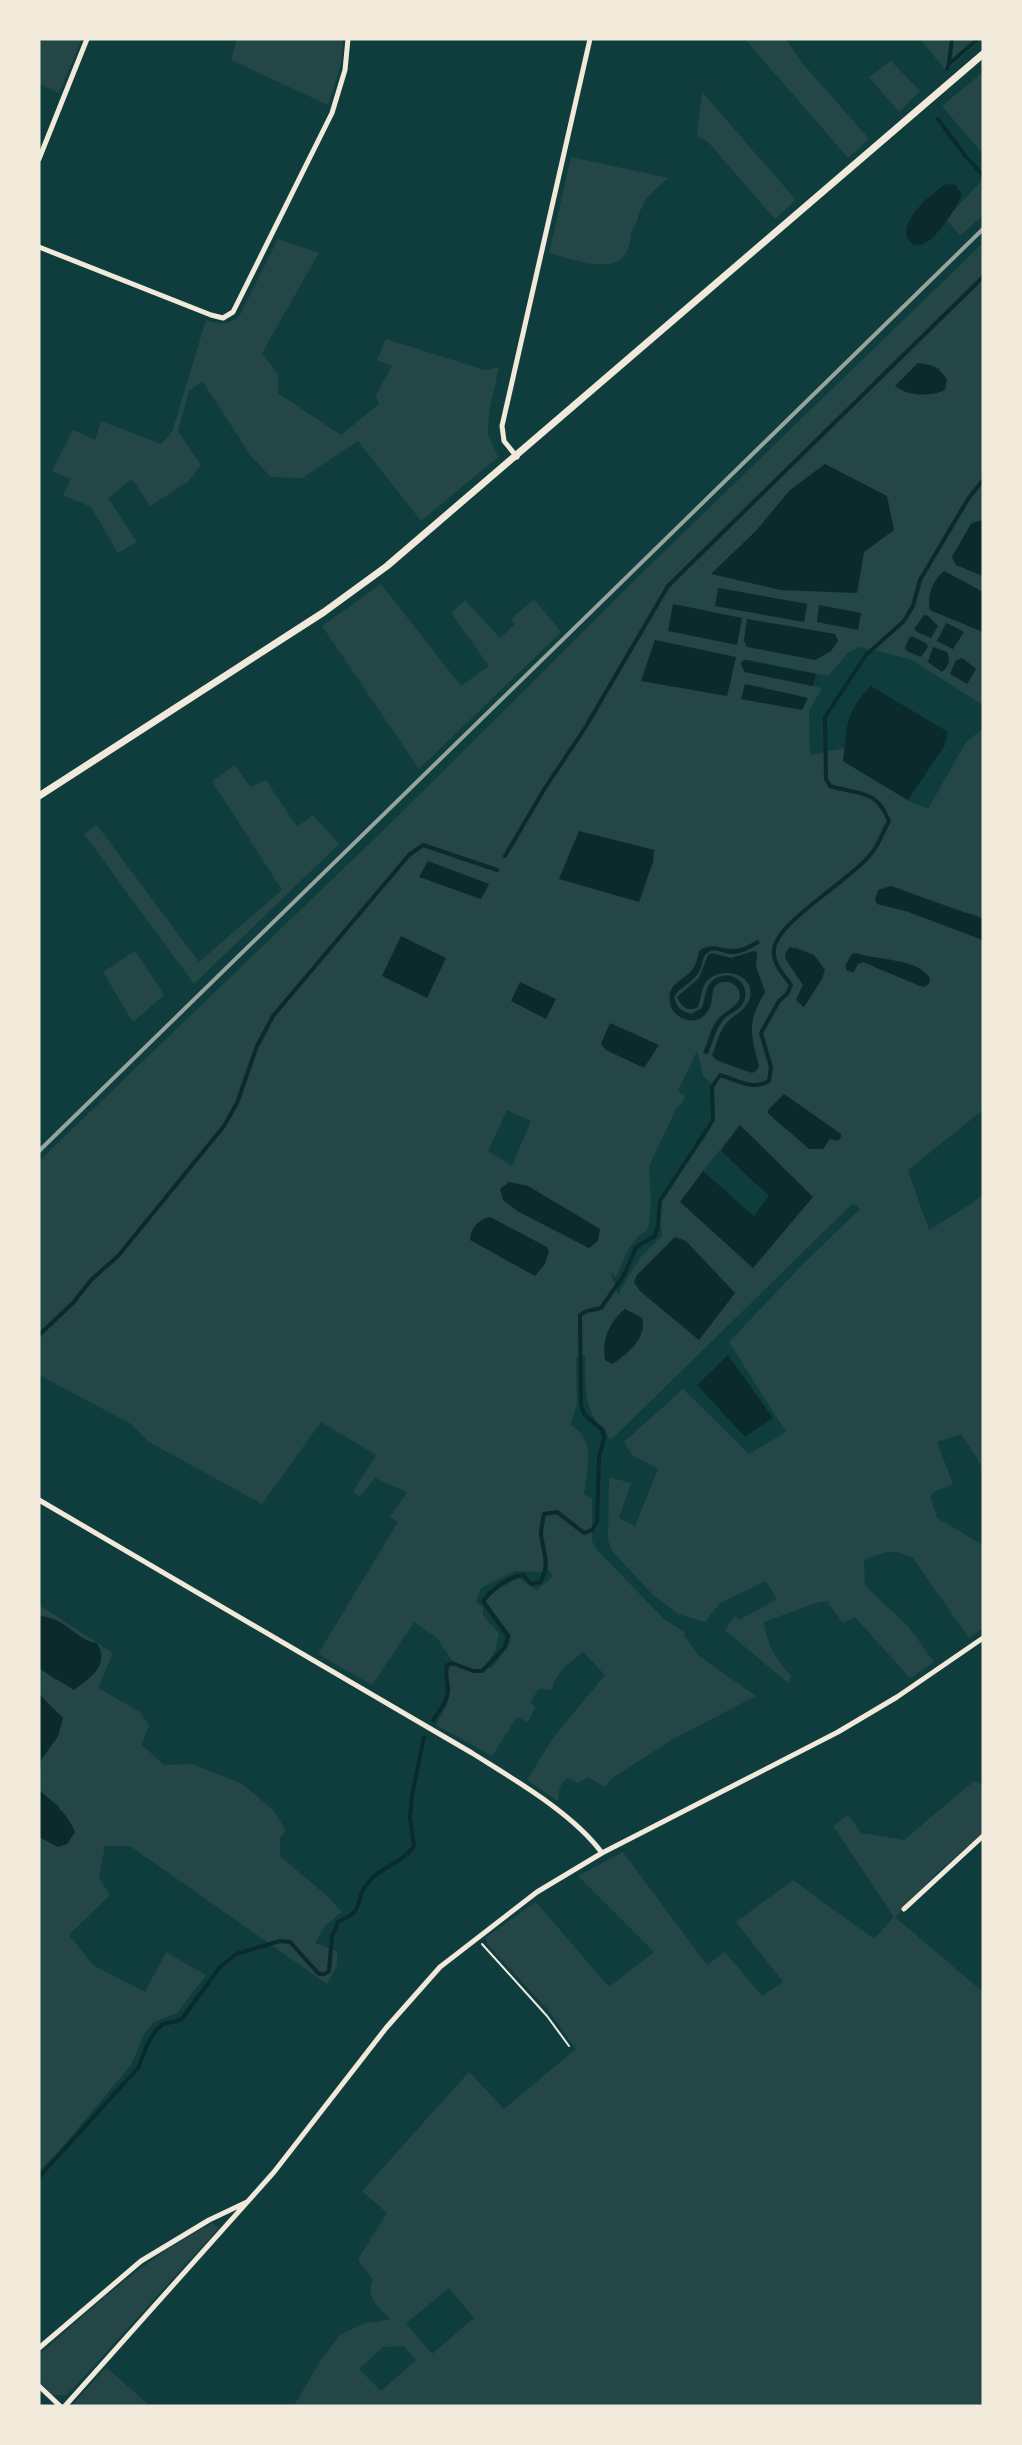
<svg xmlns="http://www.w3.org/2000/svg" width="1022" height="2445" viewBox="0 0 1022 2445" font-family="'Open Sans',sans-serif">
	<rect width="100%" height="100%" fill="#0f3d3e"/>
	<!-- green -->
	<path fill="#244646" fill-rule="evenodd" d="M39,39h43l-23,54 -20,-9z
		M237,39h106l-2,25 -13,41 -97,-45z
		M745,39h41l17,25 66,75 -21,19z
		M920,39h62l-36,32z
		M891,61l29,30 -21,21 -30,-35z
		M983,72v82l-41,-48z
		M702,92l94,108 -21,19 -67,-77 -11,-6z
		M571,157l97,21c-11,10 -22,18 -27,31 -4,9 -3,15 -10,22 -1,52 -50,30 -82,22z
		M983,179v36l-23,21 -14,-17z
		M278,239l41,14 -57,100 16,21v19l63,42 38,-31 -3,-9 16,-29 -15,-6 9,-21 99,31 14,-3 -10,46 -1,21 10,23 -77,64 -63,-80 -56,37 -31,-1 -20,-21 -48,-74 -14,8 -11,41 23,34 -12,16 -39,25 -18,-27 -24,19 29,44 -19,11 -27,-46 -28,-12 8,-16 -19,-8 21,-41 22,10 6,-19 60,23 11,-12 34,-112c15,5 22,6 34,-5z
		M983,243v277l-12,3 -19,34 4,8 27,11v16l-39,-21c-12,9 -17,25 -14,39l53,22v73l-73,-46 -50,-12 -11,5 -21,24 -78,-16h-6l-3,2 1,5 3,5 77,16 -13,23 1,44 35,-7 -1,14 63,38 21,9 38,-67 15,-12 2,-4v193l-9,-5 -96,-10 28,7 77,29v170l-75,60 21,60 45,-28 9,-8v276c-1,-6 -18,-29 -22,-36l-24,8 16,42c-7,5 -17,4 -23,12l7,22 46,27v83l-14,10 -56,-80c-20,-10 -29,-6 -49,2l1,26 43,40 26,36 -24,16 -55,-61 -12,6 -16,-22 -11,2 -52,19c4,26 11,35 27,54l-3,7 -63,-53 10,-14 4,4 38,-21 -11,-18 -46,22 -15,19 -27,-8 -24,-18 -42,-45 -4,-11 1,-63 22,6 -12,35 16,8 23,-57 -26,-14 -8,-13 59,-53 66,65 37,-22 -57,-90 74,-78 57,-55 -7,-6 -240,235 -4,1 -4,-11c-23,-12 -19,-50 -20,-73l-9,3 1,47 -7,20c27,13 17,44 14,69l8,4v43l6,10 66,68 22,14 -3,1 16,22 57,40 -81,42 -63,40 -7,9 -17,-10 -10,6 -9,-5c-10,4 -10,13 -11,23l-31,-21 26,-42 52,-63 -22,-23c-14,12 -27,19 -31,38l-13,-1 -9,13 5,6 -7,14 -11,-5 -25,39 -56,-31c13,-23 16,-28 11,-54l6,-9 -16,-24 -23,-16 -42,63 -54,-31 80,-132 -8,-5 17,-25 -32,-14 -15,18 -7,-4 23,-37 -55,-33 -59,82 -113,-62 -18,-18 -92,-49v-214l355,-341 250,-249zM918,363l14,2 8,4 -3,25 -28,-1 -14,-7zM894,530l-31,22 -7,41 -145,-19 44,-42zM718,588l89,16 -3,17v1zM924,615l4,1 9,10 -6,12zM747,620v-1l84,32 -16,9 -71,-19zM946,623l16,7 -9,19 -4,-2zM962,658l14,11 -9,14 -17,-9zM746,684l62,14 -67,1zM795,947l19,8 -12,51 -5,-9 6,-12 -18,-27zM856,953l14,5 22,2 28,26 -57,-24 -5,2zM697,1051l6,25 11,10 -2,36 -4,11 -46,66 -3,11 3,26 -23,23 -21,36 -8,-24 6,6 12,-28 10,-12 8,-6 3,-6 2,-21 -2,-38 28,-59 5,-4 3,-7 -7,-5zM785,1095l56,40 -6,5 -5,-1 -45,-10 -17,-16v-3zM507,1110l24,11 -19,45 -24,-15zM739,1126l73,71 -59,71 -50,-97zM675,1238l24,101 -59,-48 -6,-9 3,-7zM625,1309l17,9 -39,31 4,-17zM548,1569l5,7 -16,14 -18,-12 -34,18 -1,4 27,36 -2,8 -17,24h-6l10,-20 3,-14 -16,-19v-8l-7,-5 5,-14 34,-17 29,1z
		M381,584l80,102 28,-20 -38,-53 14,-13 35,38 15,-14 -4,-5 23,-20 27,33 -142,137 -97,-143z
		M235,765l15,22 16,-7 31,47 16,-12 26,29 -145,140 -110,-150 13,-9 102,137 83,-72 -70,-109z
		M135,951l29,44 -31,27 -30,-50z
		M39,1605l74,48 -15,35 42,24 9,13 -7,20 22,20 27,-1 50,19 31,26 14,21 -6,8v18l47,40 15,16 -17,14 -10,17 22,8v15l-10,18 -197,-138h-25l-6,32 11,17 -41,40 24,30 52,27 21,-40 40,23 -29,38 -23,9 -10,12 -13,31 -73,87 -19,19v-334l20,10v-41l-20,-16 2,-30 17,-24 5,-18 -24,-24v-26l16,12 46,-17 1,-10 -5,-10c-21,-2 -29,-25 -58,-27z
		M974,1781l9,4v48l-45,39 -43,45 88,75v414h-689l25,-43 21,-28 27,-13 3,1 20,-4c-12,-12 -25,-22 -17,-39l-15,-21 29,-46 -25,-22 107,-119 35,37 72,-60 -27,-38 -62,-67 -1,-7 50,-35 73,85 45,-35 -76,-76 45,-24 84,113 18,-13 37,44 21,-14 -47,-60 57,-42 81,59 20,-22 -61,-91 15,-11 13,18 43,7zM449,2288l25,30 -42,36 -26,-31zM404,2346l12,14 -35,31 -22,-22 24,-22z
		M213,2223l5,4 -1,3 -137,151 -13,14h-15l-13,-14v-26c55,-49 108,-99 174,-132z
		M106,2367l44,39h-76l2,-5z"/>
	<!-- water -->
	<path fill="#0a2a2b" d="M947,184l9,1 6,10c-5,12 -37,66 -53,46 -13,-18 24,-50 38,-57z
		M918,363c14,2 20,4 29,16l-2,11c-16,7 -37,6 -50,-4z
		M825,464l62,32 7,34 -30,22 -7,41 -76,-3 -70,-16 44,-42 35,-42z
		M983,520v56l-27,-11 -4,-8 20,-34z
		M944,571l39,21v40l-53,-22c-3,-14 3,-30 14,-39z
		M718,588l89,16 -3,18 -89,-16z
		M673,604l69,14 -5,27 -69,-14z
		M819,605l42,8 -3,17 -41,-8z
		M924,615l4,1 10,10 -7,12 -14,-6 -3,-3z
		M747,619l88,15 3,7 -7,10 -16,9 -68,-13 -3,-6z
		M946,623l18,9 -11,17 -16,-8z
		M912,636l14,7 2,4 -7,10 -14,-6 -2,-3 4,-10z
		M655,640l81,17 -9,39 -86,-15z
		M933,647l14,5c4,8 1,15 -5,20l-14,-10z
		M962,658l14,11 -9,15 -17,-10 6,-14z
		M744,660l72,14 -3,12 -68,-14 -3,-5 -1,-5z
		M745,684l63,14 -6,12 -61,-11z
		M871,686l77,46 -3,13 -37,55 -65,-39c4,-33 2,-50 28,-75z
		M579,831l75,19 -1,12 -14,40 -80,-23z
		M428,861l61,23 -8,15 -62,-22z
		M891,886l92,33v21l-77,-29 -29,-7 -2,-4 3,-10z
		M401,936l45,22 -19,40 -45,-22z
		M758,940l2,3c-9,6 -20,12 -30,11 -7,-1 -13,-5 -19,-3 -10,4 -7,11 -11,19 -5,12 -20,16 -26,27 3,11 7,14 17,17l11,-6c3,-8 3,-20 9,-26 13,-14 38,-4 34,16 -2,12 -15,14 -22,22 -7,9 -11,24 -15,34l-5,-1c5,-11 8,-26 15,-34 7,-9 26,-14 21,-28 -1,-4 -6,-8 -10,-9 -4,-1 -10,0 -13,3 -5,5 -3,16 -6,22 -5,13 -18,17 -30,10 -5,-3 -9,-8 -10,-14 -4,-21 16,-22 24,-36 3,-5 4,-12 6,-17 14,-8 20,-1 34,-1 8,0 17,-6 24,-9z
		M790,947l24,8 11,15 -3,9 -18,28 -8,-7 7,-15 -18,-27 1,-6z
		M754,951l3,1 -1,14 9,26c-18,33 -15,38 -6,74l-3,5 -4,2 -36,-13 -4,-5c4,-9 7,-23 13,-30 7,-10 22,-14 25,-28 5,-23 -29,-32 -43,-16 -6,7 -6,18 -9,26 -11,6 -17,-1 -21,-10l22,-19 9,-23 4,-2 19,5z
		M856,953c22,8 59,4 74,25l-1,6 -5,3 -4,-1 -57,-24 -5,2 -4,8 -7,-1 -2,-5 7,-12z
		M520,982l36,17 -10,20 -35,-18z
		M610,1023l49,22 -15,23 -38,-18 -5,-6z
		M784,1094l57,40v3l-3,4 -8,-2 -7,10h-14l-41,-36v-3z
		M740,1125l73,72 -60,71 -73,-66 23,-31 51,45 15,-20 -48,-45z
		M509,1182l19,4 72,43 -2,12 -9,7 -70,-36 -16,-12 -3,-11z
		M490,1217l57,30 2,4 -4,13 -10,12 -65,-36c1,-13 8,-20 20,-23z
		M675,1237l11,4 49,52 -36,47 -59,-49 -6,-9 3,-7z
		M625,1309l17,9c6,19 -15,37 -30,46l-7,-4c-3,-20 4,-38 20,-51z
		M728,1355l45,63 -28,19 -48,-52z
		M39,1616c29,2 37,25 58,27 12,24 -6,34 -23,47l-35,-22z
		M39,1694l24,24 -5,18 -17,24 -2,12z
		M39,1790c15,13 28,23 36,42l-8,12 -9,3 -19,-10z"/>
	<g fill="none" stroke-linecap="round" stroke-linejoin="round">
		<!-- stream -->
		<path stroke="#0a2a2b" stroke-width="4" d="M949,63l3,-24
			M947,69l2,-5 29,-25
			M938,119l28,38 17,18
			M505,856l40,-68 40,-60 83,-142 315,-309
			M39,1335l34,-32 18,-23 27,-24 106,-130 13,-23 20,-57 16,-30 136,-161 14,-10 74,25
			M433,1720c6,-9 15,-19 15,-31 -1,-9 -3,-14 -1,-24l5,-2 21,8h9l23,-24 3,-11 -25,-35c10,-12 24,-24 40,-26l8,9 9,-2c11,-17 3,-30 1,-48 0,-6 2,-14 3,-20l13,-2 27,21 8,-3 5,-8 2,-65 5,-19 -2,-8 -17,-15 -4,-9 -1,-91 7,-4 14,-3 23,-33 12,-28 19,-11 3,-11 2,-24 53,-81 -1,-33 8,-12c17,5 32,16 49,6l2,-14 -10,-34 18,-32 8,-7 4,-9c-8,-11 -19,-22 -17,-36 4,-29 81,-71 100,-99 6,-9 10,-20 15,-29 -13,-33 -31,-26 -59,-35l-4,-7 -1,-62 41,-62 38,-34 9,-15 7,-26 48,-81 15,-19
			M39,2177l99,-109 9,-23 9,-15 7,-6 18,-4 39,-53 16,-13 44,-13 10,1 29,32h6l4,-3 3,-35 6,-14c29,-12 15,-20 29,-38 12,-17 34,-19 47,-38l-4,-28 2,-23 12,-58"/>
		<!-- path -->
		<path stroke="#f1e9da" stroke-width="2" d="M482,1944l65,72 22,30"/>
		<!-- minor -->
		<path stroke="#f1e9da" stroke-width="5" d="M39,159l48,-120
			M39,247l172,68 12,3 10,-6 99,-199 13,-43 3,-31
			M517,457l-13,-16 -2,-15 88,-387
			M39,1500l433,253c41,26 101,60 130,100
			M904,1909l79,-73
			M39,2348l102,-87 68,-41 38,-18
			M39,2386l21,20
			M65,2406l209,-234 112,-144 54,-61 97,-75 65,-39 236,-121 59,-35 86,-59"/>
		<!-- tertiary -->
		<path stroke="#f1e9da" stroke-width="7" d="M39,796l285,-184 63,-46 596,-512"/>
		<!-- rail -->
		<path stroke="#97a49c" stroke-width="4" d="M39,1151l944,-922"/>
	</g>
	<!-- border -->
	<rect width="1022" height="2445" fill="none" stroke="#f1e9da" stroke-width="81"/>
</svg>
